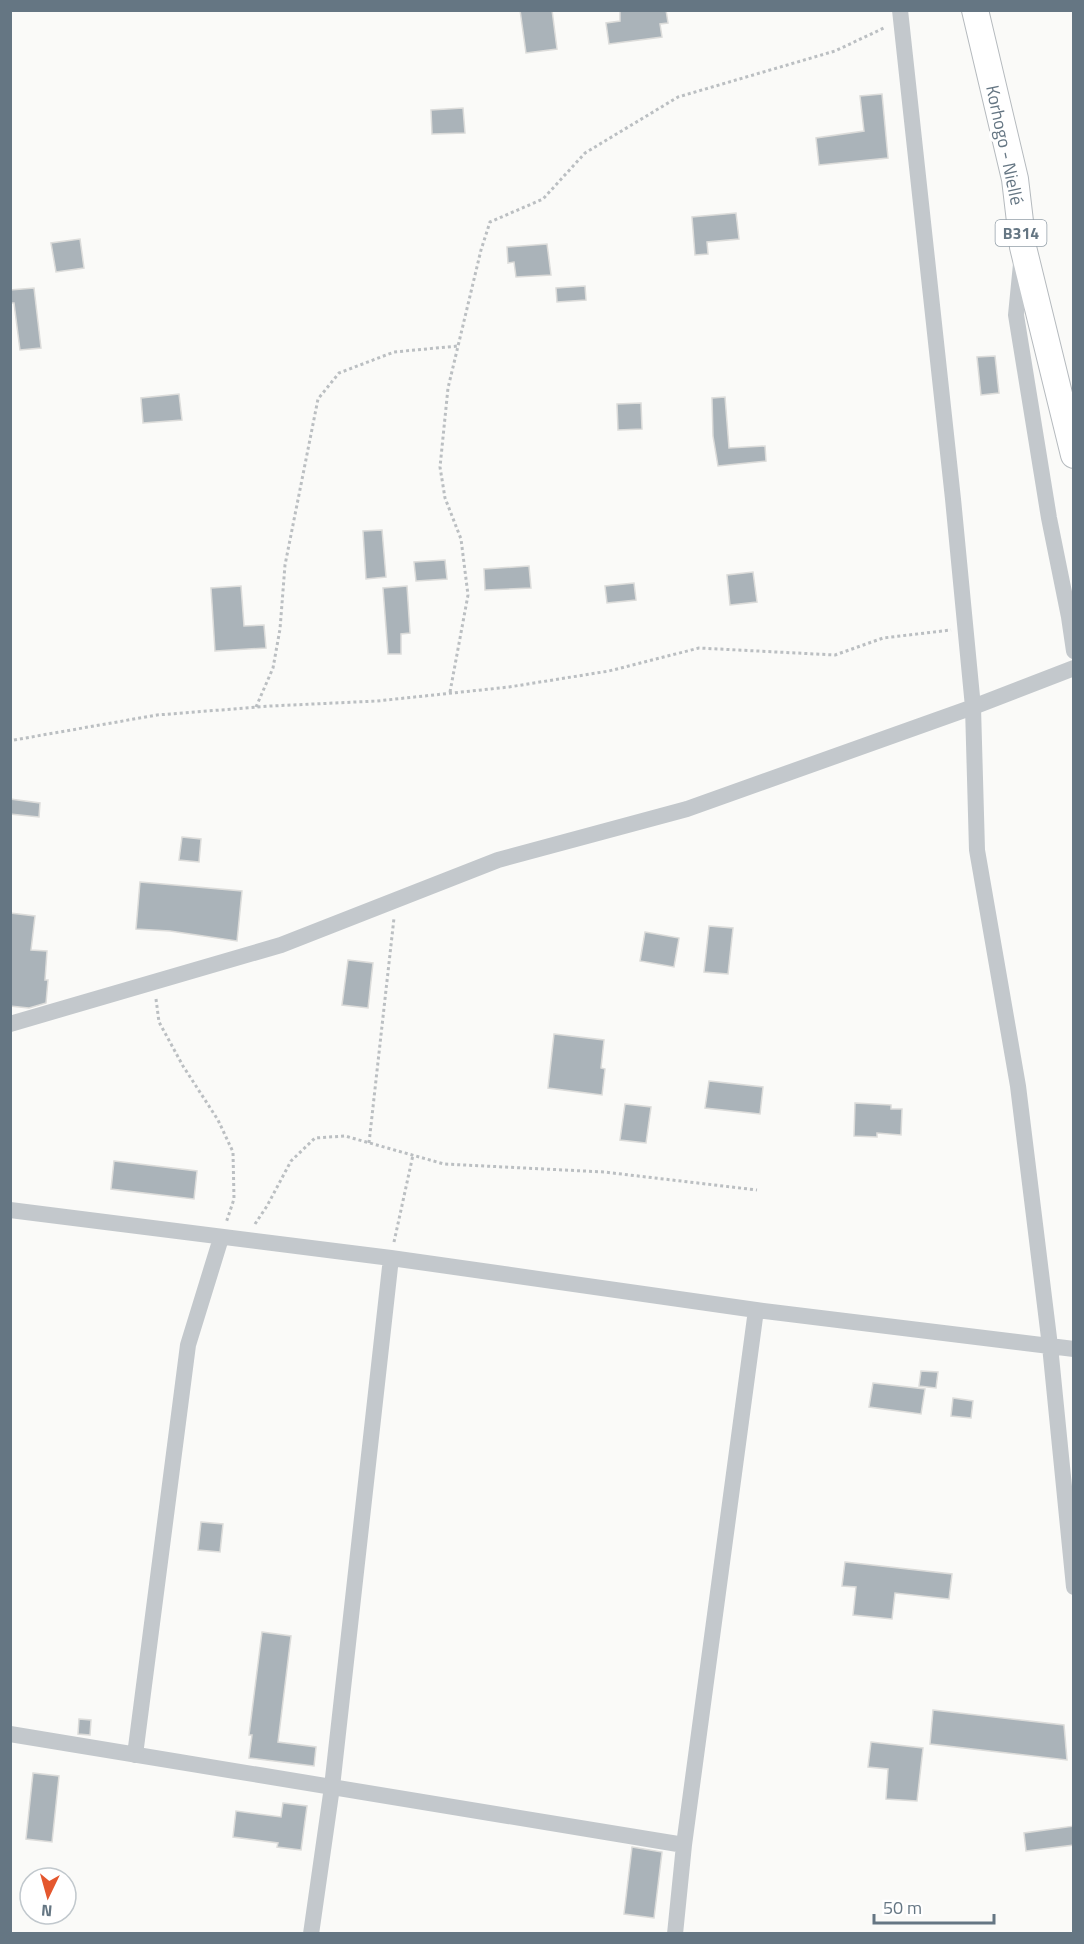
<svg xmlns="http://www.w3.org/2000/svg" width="1084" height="1944" viewBox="0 0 1084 1944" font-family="'Titillium Web',sans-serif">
	<rect width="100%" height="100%" fill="#fafaf8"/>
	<!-- building -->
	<path fill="#aab3b9" stroke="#dcdcda" stroke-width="1.5" d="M520,10h32l5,39 -31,4z
		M620,10h46l2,13 -8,1 2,13 -53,7 -3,-21 14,-2z
		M882,94l6,64 -69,7 -3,-27 48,-7 -4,-35z
		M463,108l2,25 -33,1 -1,-24z
		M736,213l3,26 -32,3 1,12 -13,1 -3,-38z
		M80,239l4,29 -28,4 -5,-29z
		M547,244l4,31 -35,2 -2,-15 -6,1 -1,-16z
		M585,286l1,14 -29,2 -1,-14z
		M34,288l7,60 -21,2 -6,-47h-4v-13z
		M995,356l4,37 -18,2 -4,-38z
		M179,394l3,26 -39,3 -2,-25z
		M725,397l4,51 36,-2 1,15 -48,5 -5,-30 -1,-38z
		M641,403l1,26 -24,1 -1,-26z
		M382,530l4,47 -20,2 -3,-48z
		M445,560l2,19 -31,2 -2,-19z
		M529,566l2,22 -46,2 -1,-21z
		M753,572l4,30 -27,3 -3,-30z
		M634,583l2,17 -29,3 -2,-17z
		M241,586l3,40 20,-1 2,23 -51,3 -4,-63z
		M407,586l3,47 -9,1v20h-13l-5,-66z
		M10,799l30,4 -1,14 -29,-3z
		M182,837l19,2 -2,23 -20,-2z
		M140,882l102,9 -5,50 -67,-10 -34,-2z
		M10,913l25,3 -4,34 16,1 -2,29h3l-2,23 -17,5 -19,-2z
		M709,926l24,2 -5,46 -24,-2z
		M645,932l34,6 -5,29 -34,-6z
		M348,960l25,3 -5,45 -26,-3z
		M554,1034l50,6 -3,28 4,1 -3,26 -54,-7z
		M709,1081l54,6 -3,27 -55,-6z
		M855,1103l36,2v4h11l-1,26 -24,-2v4l-23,-1z
		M625,1104l26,3 -5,36 -26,-3z
		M114,1161l83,10 -3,28 -83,-10z
		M921,1371l17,1 -2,16 -17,-2z
		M873,1383l52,6 -4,25 -52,-7z
		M953,1398l20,3 -2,17 -20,-2z
		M201,1522l22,2 -3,28 -22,-2z
		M845,1562l107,12 -3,25 -54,-6 -3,26 -39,-4 3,-28 -14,-1z
		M262,1632l29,4 -13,106 38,5 -2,19 -65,-8 3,-23h-3z
		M933,1710l131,15 3,35 -137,-16z
		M79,1719l12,1 -1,15 -12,-1z
		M871,1742l52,6 -6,53 -31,-2 2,-30 -20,-2z
		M33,1773l26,3 -7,66 -26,-3z
		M283,1803l24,3 -6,44 -24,-3 1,-4 -45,-6 3,-26 45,6z
		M1074,1826v19l-48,6 -2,-18z
		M632,1847l30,5 -8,66 -30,-4z"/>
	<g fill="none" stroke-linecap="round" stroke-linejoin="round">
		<defs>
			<path id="primary" d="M975,10l40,169 8,68 51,208"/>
		</defs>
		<!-- primary casing -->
		<use href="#primary" stroke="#b5babe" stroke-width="28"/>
		<!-- path -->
		<path stroke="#bbbfc2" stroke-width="3" stroke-dasharray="3 3" stroke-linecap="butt" d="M450,692l18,-97 -7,-56 -16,-41 -5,-31 8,-79 33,-138 9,-28 53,-23 42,-46 93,-56 157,-46 51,-24
			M256,707l17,-39 7,-39 5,-64 33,-166 21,-26 55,-21 64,-6
			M14,740l143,-25 114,-9 106,-5 132,-14 100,-16 90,-23 136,7 48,-17 68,-8
			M156,999l3,23 24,44 35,54 15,32 1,47 -8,24
			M369,1143l25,-225
			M255,1224l12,-18 24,-45 24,-23 30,-2 99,28 160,8 153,18
			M394,1242l19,-87"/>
		<!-- minor -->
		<path stroke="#c3c8cc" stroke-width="16" d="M900,10l53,489 20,208 4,143 41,236 32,260 24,241
			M1021,264l-5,51 33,203 20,99 5,34
			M10,1024l271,-79 217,-85 189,-51 286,-102 101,-39
			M10,1210l381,48 365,52 318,39
			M10,1734l674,111
			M135,1755l53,-410 33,-107
			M311,1934l21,-147 59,-529
			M675,1934l9,-89 72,-535"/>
		<!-- primary -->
		<use href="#primary" stroke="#fff" stroke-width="26"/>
	</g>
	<g text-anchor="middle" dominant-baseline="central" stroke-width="6" stroke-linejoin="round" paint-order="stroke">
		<!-- shield labels -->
		<rect fill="#fff" stroke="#939fa8" stroke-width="1.5" x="995.5" y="220" width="51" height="26" rx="4.5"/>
		<g font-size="16" font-weight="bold" fill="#657683">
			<text x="1021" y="233">B314</text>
		</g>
		<!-- street labels -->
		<g font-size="18" fill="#657683" stroke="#fff">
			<text transform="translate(1005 145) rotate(78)">Korhogo - Niellé</text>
		</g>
	</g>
	<!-- border -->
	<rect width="1084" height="1944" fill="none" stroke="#657683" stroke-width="24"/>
	<!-- north arrow -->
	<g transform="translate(48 1896) rotate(185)"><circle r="28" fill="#ffffff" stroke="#c1c8cd" stroke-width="1.5"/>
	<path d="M0-4.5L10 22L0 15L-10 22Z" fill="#e4572e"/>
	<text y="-9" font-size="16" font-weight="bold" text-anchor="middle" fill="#657683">N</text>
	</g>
	<!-- scale -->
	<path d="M874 1914v9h120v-9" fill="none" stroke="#657683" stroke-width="3"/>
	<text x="883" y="1914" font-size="18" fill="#657683" stroke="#ffffff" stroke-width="4.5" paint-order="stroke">50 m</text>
</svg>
